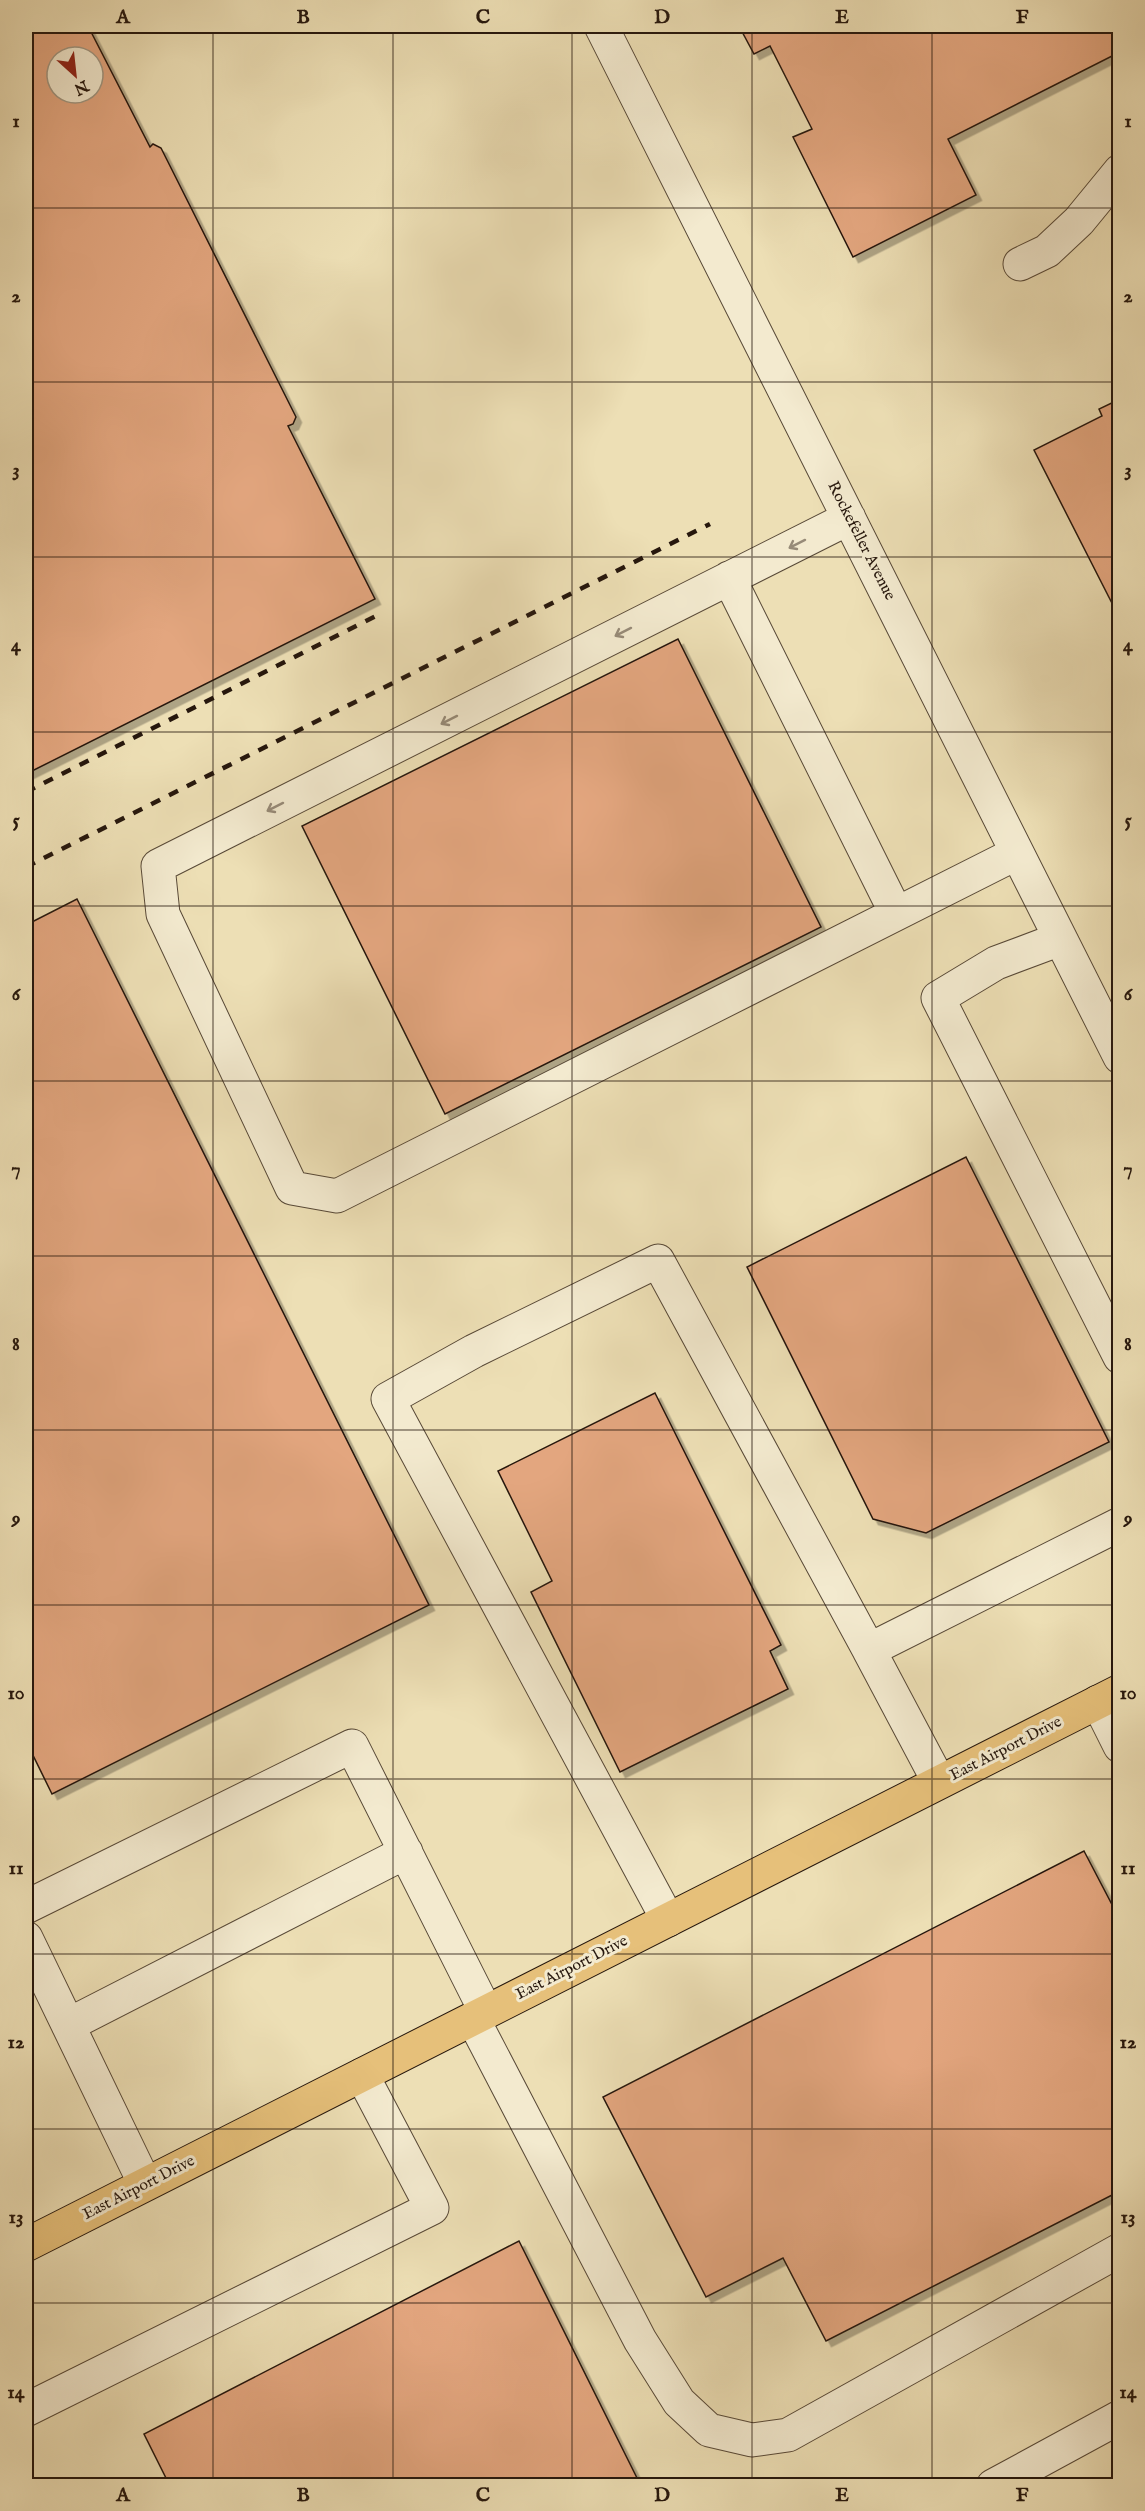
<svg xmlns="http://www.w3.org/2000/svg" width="1145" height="2511" viewBox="0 0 1145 2511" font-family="'IM FELL English',serif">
	<defs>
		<filter id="shadow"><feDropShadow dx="5.5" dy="5.5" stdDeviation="0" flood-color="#0004"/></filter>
	</defs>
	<rect width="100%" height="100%" fill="#eddfb5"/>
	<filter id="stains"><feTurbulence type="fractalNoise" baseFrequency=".00333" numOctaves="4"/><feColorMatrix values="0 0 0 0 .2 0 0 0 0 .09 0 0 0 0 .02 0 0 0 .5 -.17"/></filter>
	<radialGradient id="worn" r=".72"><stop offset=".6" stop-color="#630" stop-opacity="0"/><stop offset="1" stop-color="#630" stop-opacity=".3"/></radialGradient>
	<!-- building -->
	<path fill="#e3a67f" stroke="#26170d" stroke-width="1.5" fill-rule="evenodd" filter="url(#shadow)" d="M26,26h62l62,121 3,-3 8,4 135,269 -3,7 -5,2 87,173 -349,175zM57,57h36v36h-36z
		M739,26h381v26l-172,87 28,56 -123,62 -60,-120 19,-8 -42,-83 -16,8z
		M1120,399v220l-86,-169 68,-34 -3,-7z
		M678,639l143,288 -376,187 -143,-288z
		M77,899l352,706 -377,189 -26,-53v-816z
		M966,1157l143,285 -183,91 -53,-14 -126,-252z
		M655,1393l126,252 -11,6 18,38 -168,83 -89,-180 21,-11 -54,-110z
		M1084,1851l36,69v176l-3,1 3,6v88l-294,150 -43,-83 -77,39 -103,-200z
		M519,2241l122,245h-471l-26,-52z"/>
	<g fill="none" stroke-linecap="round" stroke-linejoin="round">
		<defs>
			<path id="minor" d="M601,26l519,1031
				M1020,264l27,-13 32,-30 41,-50
				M849,518l-691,348 5,48 129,274 45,8 680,-343
				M729,578l167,335
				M1060,939l-64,24 -58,35 182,359
				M869,1650l70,132
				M1098,1702l22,44
				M26,1907l326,-161 134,266
				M668,1920l-280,-521 86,-48 184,-90 211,389 251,-126
				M26,1938l119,246
				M473,2019l167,321 39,62 30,28 43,10 36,-5 332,-185
				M68,2025l338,-173
				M26,2410l406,-202 -70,-133
				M993,2486l127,-69"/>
			<path id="major" d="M26,2245l1094,-554"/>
		</defs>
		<!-- minor casing -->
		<use href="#minor" stroke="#584937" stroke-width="35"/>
		<!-- major casing -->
		<use href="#major" stroke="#26170d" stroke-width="35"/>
		<!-- minor -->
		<use href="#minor" stroke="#f3eacf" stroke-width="33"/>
		<!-- major -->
		<use href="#major" stroke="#e6c07a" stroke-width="33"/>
		<!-- rail -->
		<path stroke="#26170d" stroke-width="4.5" stroke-dasharray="10 10" stroke-linecap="butt" d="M26,792l352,-177
			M26,867l684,-343
			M1118,2486l2,-1"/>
	</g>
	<!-- one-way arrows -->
	<defs><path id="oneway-shaft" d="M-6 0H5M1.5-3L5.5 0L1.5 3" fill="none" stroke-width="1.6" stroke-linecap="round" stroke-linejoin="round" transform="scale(1.5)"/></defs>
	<g stroke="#978b78">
		<use href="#oneway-shaft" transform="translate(797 544) rotate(153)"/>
		<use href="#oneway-shaft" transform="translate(623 632) rotate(153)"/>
		<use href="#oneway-shaft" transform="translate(449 720) rotate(153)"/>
		<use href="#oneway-shaft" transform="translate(275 807) rotate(153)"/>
	</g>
	<!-- grid -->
	<path fill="none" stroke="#26170d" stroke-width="1.5" stroke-opacity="0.55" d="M213,26v2460M393,26v2460M572,26v2460M752,26v2460M932,26v2460M26,208h1094M26,382h1094M26,557h1094M26,732h1094M26,906h1094M26,1081h1094M26,1256h1094M26,1430h1094M26,1605h1094M26,1779h1094M26,1954h1094M26,2129h1094M26,2303h1094"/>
	<g text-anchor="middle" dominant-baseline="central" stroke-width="6" stroke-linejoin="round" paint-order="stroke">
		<!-- street labels -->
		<g font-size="16" fill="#26170d" stroke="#f3eacf">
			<text transform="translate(861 541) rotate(63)">Rockefeller Avenue</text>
			<text transform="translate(1006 1749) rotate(-27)">East Airport Drive</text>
			<text transform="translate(572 1968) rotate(-27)">East Airport Drive</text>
			<text transform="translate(139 2188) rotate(-27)">East Airport Drive</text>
		</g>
	</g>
	<!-- margin -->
	<rect width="1145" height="2511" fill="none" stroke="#eddfb5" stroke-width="66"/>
	<!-- north arrow -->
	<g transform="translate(75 75) rotate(153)"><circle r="28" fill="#f3eacf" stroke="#a19681" stroke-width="1.5"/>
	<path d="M0-4.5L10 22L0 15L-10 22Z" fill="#8f2418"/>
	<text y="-9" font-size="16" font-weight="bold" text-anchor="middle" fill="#26170d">N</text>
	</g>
	<rect x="33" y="33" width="1079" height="2445" fill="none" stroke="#26170d" stroke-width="2"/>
	<g font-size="20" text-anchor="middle" font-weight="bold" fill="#26170d">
		<text x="123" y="23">A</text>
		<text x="303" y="23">B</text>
		<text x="483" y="23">C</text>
		<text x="662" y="23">D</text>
		<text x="842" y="23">E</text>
		<text x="1022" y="23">F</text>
		<text x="16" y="127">1</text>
		<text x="1128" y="127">1</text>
		<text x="16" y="302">2</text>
		<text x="1128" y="302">2</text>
		<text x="16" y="476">3</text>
		<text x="1128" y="476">3</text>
		<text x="16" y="651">4</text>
		<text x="1128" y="651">4</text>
		<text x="16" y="826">5</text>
		<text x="1128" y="826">5</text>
		<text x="16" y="1000">6</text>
		<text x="1128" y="1000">6</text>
		<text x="16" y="1175">7</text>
		<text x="1128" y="1175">7</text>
		<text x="16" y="1350">8</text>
		<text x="1128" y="1350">8</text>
		<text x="16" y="1524">9</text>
		<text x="1128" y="1524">9</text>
		<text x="16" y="1699">10</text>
		<text x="1128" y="1699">10</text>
		<text x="16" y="1874">11</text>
		<text x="1128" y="1874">11</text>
		<text x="16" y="2048">12</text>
		<text x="1128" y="2048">12</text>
		<text x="16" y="2223">13</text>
		<text x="1128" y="2223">13</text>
		<text x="16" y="2398">14</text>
		<text x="1128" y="2398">14</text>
		<text x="123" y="2501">A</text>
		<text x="303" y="2501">B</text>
		<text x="483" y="2501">C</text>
		<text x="662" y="2501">D</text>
		<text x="842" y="2501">E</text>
		<text x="1022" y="2501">F</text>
	</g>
	<rect width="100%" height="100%" filter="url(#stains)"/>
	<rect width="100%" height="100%" fill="url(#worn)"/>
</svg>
